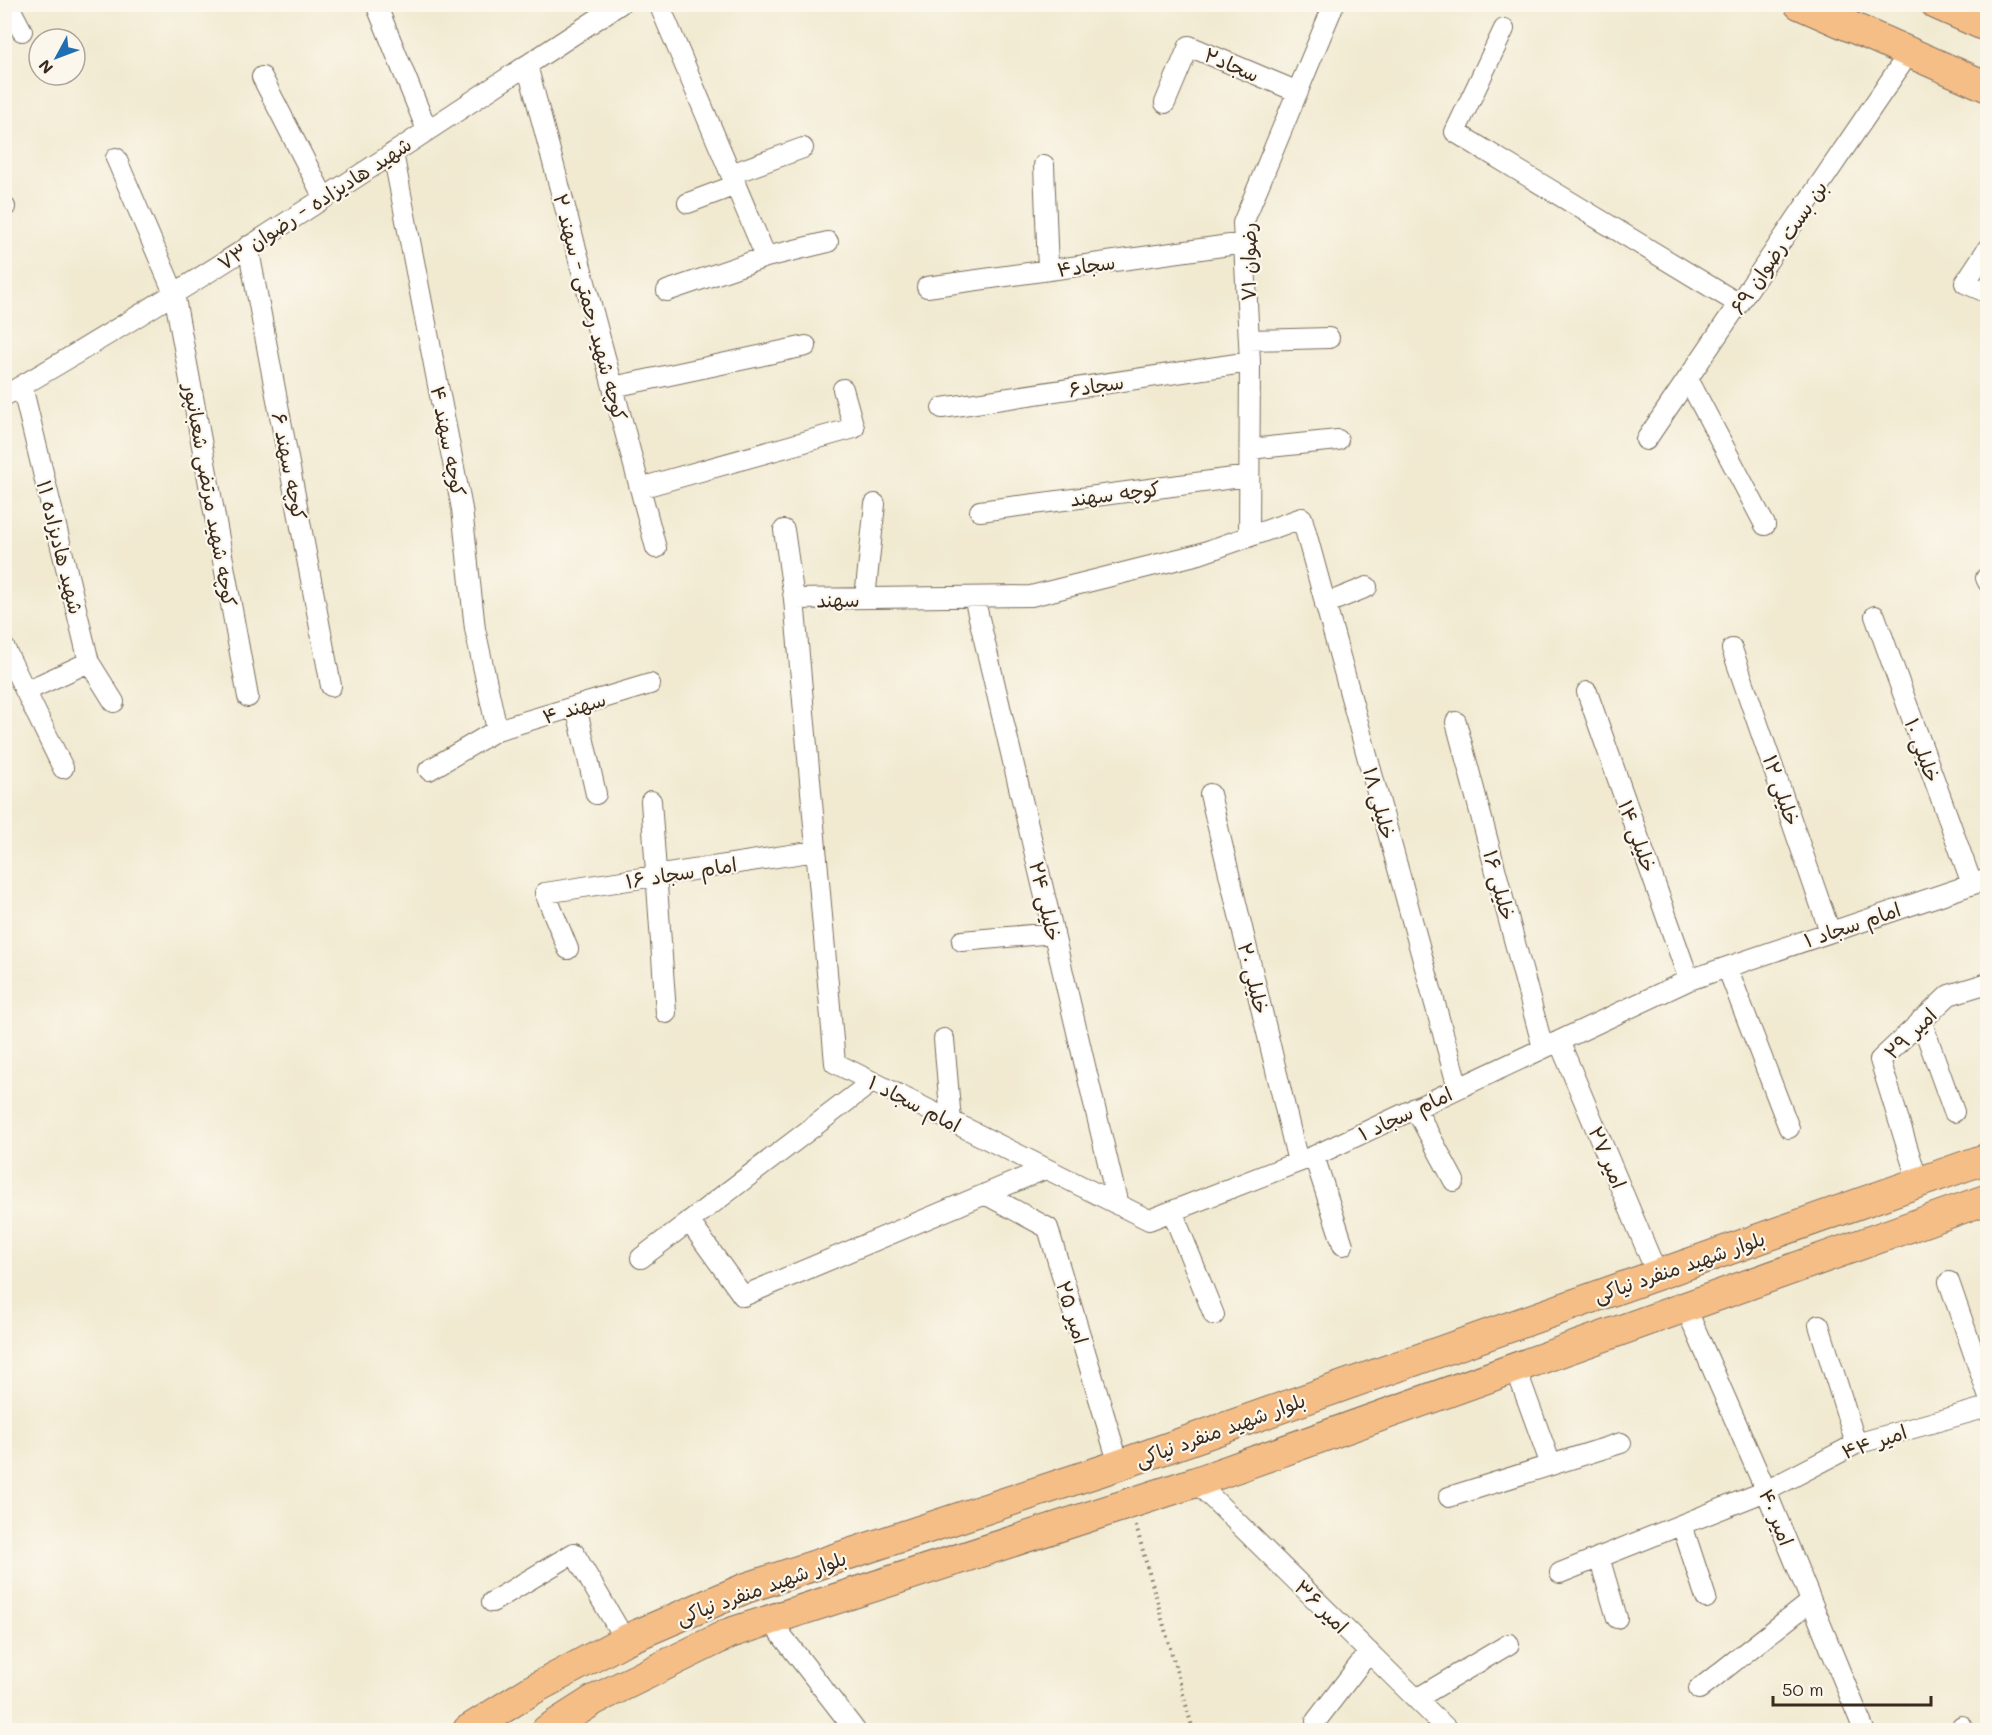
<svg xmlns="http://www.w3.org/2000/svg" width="1992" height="1735" viewBox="0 0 1992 1735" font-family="Mali,'Playpen Sans Arabic',sans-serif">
	<rect width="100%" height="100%" fill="#fbf7ec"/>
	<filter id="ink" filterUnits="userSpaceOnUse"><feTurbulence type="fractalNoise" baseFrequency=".0167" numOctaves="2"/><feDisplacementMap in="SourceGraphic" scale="12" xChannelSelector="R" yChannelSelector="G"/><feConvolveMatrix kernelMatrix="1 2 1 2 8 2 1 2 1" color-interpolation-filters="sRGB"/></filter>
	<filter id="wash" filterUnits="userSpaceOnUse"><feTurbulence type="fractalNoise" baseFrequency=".008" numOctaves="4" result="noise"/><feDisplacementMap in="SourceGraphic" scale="24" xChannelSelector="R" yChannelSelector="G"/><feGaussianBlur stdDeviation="1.35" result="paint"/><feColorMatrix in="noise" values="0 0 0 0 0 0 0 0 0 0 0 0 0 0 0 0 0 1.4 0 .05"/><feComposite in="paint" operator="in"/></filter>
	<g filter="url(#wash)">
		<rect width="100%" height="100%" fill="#f1ead1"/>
	</g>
	<g filter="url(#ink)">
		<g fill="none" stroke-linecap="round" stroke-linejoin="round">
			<defs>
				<path id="street" d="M8,4l14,27
					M376,4l51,126
					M659,4l107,253
					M1504,29l-49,103 284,172
					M527,65l129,483
					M262,77l62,121
					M1165,103l24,-57 109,46
					M393,153l69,356 13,120 22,101
					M116,158l58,135 74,404
					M1044,165l4,105
					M731,174l72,-26
					M688,203l48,-18
					M4,207h1
					M248,246l83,440
					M1988,248l-23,35 23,10
					M927,287l317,-44
					M667,291l99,-34 62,-15
					M1249,340l80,-2
					M1688,379l77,146
					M22,386l67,276 25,40
					M613,387l193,-41
					M4,396c211,-122 413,-259 616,-392
					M942,408l308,-46
					M1646,440l263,-387
					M1250,449l88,-9
					M640,488l214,-60 -11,-39
					M980,511l269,-35
					M784,530l10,69
					M1249,537l1,-175 -7,-139 91,-219
					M1986,578l2,4
					M974,597l144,608
					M865,598l10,-94
					M1325,604l42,-17
					M1875,616l97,268
					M4,647l59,121
					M1732,649l98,283
					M26,691l63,-29
					M1587,692l102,288
					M576,706l20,88
					M1456,722l87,326
					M429,770l68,-40 153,-46
					M1210,794l88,368
					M651,801l15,212
					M962,941l92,-8
					M568,949l-23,-56 271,-42
					M1727,967l62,161
					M1921,1020l33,92
					M944,1039l7,82
					M1559,1041l98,233
					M1458,1088l-156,-570 -103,36 -168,42 -237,3 41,464 314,157 165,-64 375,-176 299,-101
					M1415,1108l39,73
					M1314,1156l29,89
					M1918,1182l-38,-122 69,-65 39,-12
					M985,1194l63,34 71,237
					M1172,1211l42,104
					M689,1221l54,75 302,-127
					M641,1258l231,-176
					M1949,1282l39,113
					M1685,1306l81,185 98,239
					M1819,1325l37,119
					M1515,1366l36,99
					M1196,1482l252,248
					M1449,1497l172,-54
					M1682,1525l24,73
					M1599,1557l18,61
					M1560,1573l206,-82 90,-47 132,-37
					M492,1602l82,-49 51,87
					M769,1619l86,111
					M1699,1689l112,-88
					M1416,1699l93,-55
					M1316,1721l53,-69
					M1962,1726l1,4"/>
				<path id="primary" d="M1799,4l189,83
					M1936,4l52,23
					M468,1730l64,-40 93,-50 121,-52 373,-123 869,-307
					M547,1730l47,-30 136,-67 466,-151 792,-283"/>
			</defs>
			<!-- street casing -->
			<use href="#street" stroke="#7b6d5d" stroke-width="22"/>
			<!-- primary casing -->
			<use href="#primary" stroke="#7b6d5d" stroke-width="32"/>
			<!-- path -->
			<path stroke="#7b6d5d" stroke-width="4" stroke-dasharray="1.5 4.5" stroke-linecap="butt" d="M1136,1526l57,204"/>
			<!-- street -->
			<use href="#street" stroke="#fff" stroke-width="20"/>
			<!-- primary -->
			<use href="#primary" stroke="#f6be87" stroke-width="30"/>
		</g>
	</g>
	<g text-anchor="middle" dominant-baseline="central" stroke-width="4.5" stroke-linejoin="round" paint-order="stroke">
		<!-- street labels -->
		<g font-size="20" fill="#3b2a1e" stroke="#fbf7ec">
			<text transform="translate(1232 64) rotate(23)">سجاد۲</text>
			<text transform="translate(314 203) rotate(-33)">شهید هادیزاده - رضوان ۷۳</text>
			<text transform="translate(1778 247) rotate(-56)">بن بست رضوان ۶۹</text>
			<text transform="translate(1248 262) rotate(-90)">رضوان ۷۱</text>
			<text transform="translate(1086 265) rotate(-8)">سجاد۴</text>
			<text transform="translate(591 307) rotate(75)">کوچه شهید رحمتی - سهند ۲</text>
			<text transform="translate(1096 385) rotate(-9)">سجاد۶</text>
			<text transform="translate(449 441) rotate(79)">کوچه سهند ۴</text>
			<text transform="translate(290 466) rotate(79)">کوچه سهند ۶</text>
			<text transform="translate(1115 493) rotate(-7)">كوچه سهند</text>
			<text transform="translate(211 495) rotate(80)">کوچه شهید مرتضی شعبانپور</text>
			<text transform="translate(61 547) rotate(76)">شهید هادیزاده ۱۱</text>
			<text transform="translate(838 599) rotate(-1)">سهند</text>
			<text transform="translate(574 707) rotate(-17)">سهند ۴</text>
			<text transform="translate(1923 750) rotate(70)">خلیلی ۱۰</text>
			<text transform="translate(1782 790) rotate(71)">خلیلی ۱۲</text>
			<text transform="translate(1380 803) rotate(75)">خلیلی ۱۸</text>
			<text transform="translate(1638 836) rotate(70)">خلیلی ۱۴</text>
			<text transform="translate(681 872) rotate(-9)">امام سجاد ۱۶</text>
			<text transform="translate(1500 885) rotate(75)">خلیلی ۱۶</text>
			<text transform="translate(1046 901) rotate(77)">خلیلی ۲۴</text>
			<text transform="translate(1852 924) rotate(-19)">امام سجاد ۱</text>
			<text transform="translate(1254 978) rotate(76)">خلیلی ۲۰</text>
			<text transform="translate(1910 1033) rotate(-44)">امیر ۲۹</text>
			<text transform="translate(915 1103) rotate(27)">امام سجاد ۱</text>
			<text transform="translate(1405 1113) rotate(-25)">امام سجاد ۱</text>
			<text transform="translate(1608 1157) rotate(67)">امیر ۲۷</text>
			<text transform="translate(1679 1266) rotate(-19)">بلوار شهید منفرد نیاکی</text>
			<text transform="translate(1073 1312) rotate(73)">امیر ۲۵</text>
			<text transform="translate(1220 1429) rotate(-20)">بلوار شهید منفرد نیاکی</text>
			<text transform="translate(1874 1441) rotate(-19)">امیر ۴۴</text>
			<text transform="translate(1777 1517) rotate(68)">امیر ۴۰</text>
			<text transform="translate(761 1587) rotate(-20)">بلوار شهید منفرد نیاکی</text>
			<text transform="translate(1322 1606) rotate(45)">امیر ۳۶</text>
		</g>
	</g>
	<!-- margin -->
	<rect width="1992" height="1735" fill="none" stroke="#fbf7ec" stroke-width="24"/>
	<!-- north arrow -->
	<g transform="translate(57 57) rotate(229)"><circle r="28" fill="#fbf7ec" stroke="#aea59a" stroke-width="1.5"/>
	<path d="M0-4.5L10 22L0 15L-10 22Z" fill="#1f6fb2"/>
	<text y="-9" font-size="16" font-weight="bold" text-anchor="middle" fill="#3b2a1e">N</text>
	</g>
	<!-- scale -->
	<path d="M1773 1696v9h158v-9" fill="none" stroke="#3b2a1e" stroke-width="3"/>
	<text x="1782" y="1696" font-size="18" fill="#3b2a1e" stroke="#fbf7ec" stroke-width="4.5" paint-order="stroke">50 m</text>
</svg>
